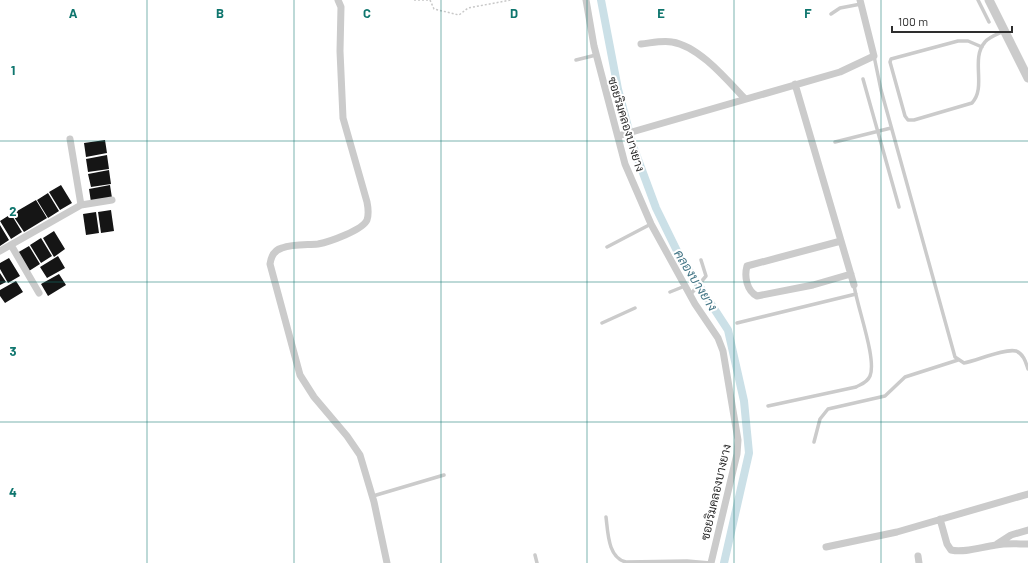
<svg xmlns="http://www.w3.org/2000/svg" width="1028" height="563" viewBox="0 0 1028 563" font-family="Barlow,Sarabun,sans-serif">
	<rect width="100%" height="100%" fill="#fff"/>
	<g fill="none" stroke-linecap="round" stroke-linejoin="round">
		<!-- canal -->
		<path stroke="#cbe0e7" stroke-width="8" d="M601,0l17,89 15,57 23,62 23,47 49,75 16,71 5,52 -25,110"/>
	</g>
	<!-- building -->
	<path fill="#151515" d="M105,140l2,13 -21,4 -2,-14z
		M107,155l2,14 -21,3 -2,-13z
		M109,170l2,14 -20,3 -3,-13z
		M61,185l11,18 -12,7 -11,-18z
		M110,185l2,13 -21,4 -2,-13z
		M48,193l11,18 -11,7 -11,-18z
		M36,200l11,18 -23,14 -12,-18z
		M111,210l3,21 -13,2 -3,-21z
		M96,212l3,21 -13,2 -3,-21z
		M11,214l11,18 -11,7 -11,-18z
		M0,225l9,15 -9,6z
		M54,231l11,18 -11,8 -11,-19z
		M41,238l11,18 -11,7 -11,-18z
		M29,246l11,18 -11,7 -12,-18z
		M58,256l7,12 -18,10 -7,-11z
		M9,258l11,18 -12,7 -8,-14v-6z
		M0,273l6,9 -6,3z
		M59,274l7,11 -18,11 -7,-12z
		M16,281l7,11 -18,11 -5,-7v-6z"/>
	<g fill="none" stroke-linecap="round" stroke-linejoin="round">
		<!-- path -->
		<path stroke="#c8c8c8" stroke-width="1.5" stroke-dasharray="2 2" stroke-linecap="butt" d="M414,0h16l4,9 25,6 9,-7 43,-8"/>
		<!-- service -->
		<path stroke="#cbcbcb" stroke-width="3.5" d="M978,0l11,22
			M831,14l9,-6 21,-4
			M982,47l-14,-6h-10l-67,18 -1,3 15,54 3,4h6l58,-17c15,-16 -2,-44 13,-61 4,-5 13,-8 19,-11
			M874,56l7,34 74,267 9,6c12,-2 41,-15 52,-12 8,3 10,12 12,18
			M576,60l20,-5
			M863,79l36,128
			M835,142l56,-14
			M607,247l44,-23
			M670,292l15,-6
			M690,295l16,-19 -5,-16
			M602,323l33,-15
			M737,323l119,-29
			M768,406l88,-19c5,-3 11,-4 14,-11 7,-17 -13,-69 -16,-91
			M814,442l6,-23 8,-10 57,-13 20,-19 53,-17
			M373,496l71,-21
			M606,517c2,16 2,41 20,45l61,-1 23,2
			M535,555l2,8"/>
		<!-- minor -->
		<path stroke="#cbcbcb" stroke-width="7" d="M338,0l3,7 -1,44 3,67 24,84c1,5 2,12 0,18 -4,10 -38,22 -49,24 -11,1 -25,0 -36,4 -8,2 -11,9 -12,16l30,111 14,22 33,39 13,19 14,47 13,61
			M586,0l8,46 31,118 26,60 44,80 23,34 5,13 15,89 -1,14 -26,109
			M641,44c10,-1 22,-4 31,-2 27,4 55,38 73,57
			M795,84l59,201
			M618,136l222,-64 34,-16 -14,-56
			M81,205l31,-5
			M841,241l-94,25c-3,11 0,25 10,30l56,-11 38,-11
			M11,245l28,48
			M0,251l81,-46 -11,-66
			M940,519l7,25 4,6c14,3 30,-3 45,-5 10,-2 22,-1 32,-1
			M997,544l14,-9 17,-5
			M826,547l71,-15 131,-38
			M918,556l1,7"/>
		<!-- tertiary -->
		<path stroke="#cbcbcb" stroke-width="9" d="M989,0l39,78"/>
	</g>
	<!-- grid -->
	<path fill="none" stroke="#0f766e" stroke-width="1" stroke-opacity="0.55" d="M147,0v563M294,0v563M441,0v563M587,0v563M734,0v563M881,0v563M0,141h1028M0,282h1028M0,422h1028"/>
	<g text-anchor="middle" dominant-baseline="central" stroke-width="4" stroke-linejoin="round" paint-order="stroke">
		<!-- street labels -->
		<g font-size="12" fill="#2e2e2e" stroke="#fff">
			<text transform="translate(627 124) rotate(73)">ซอยริมคลองบางยาง</text>
			<text transform="translate(715 492) rotate(-77)">ซอยริมคลองบางยาง</text>
		</g>
		<!-- water labels -->
		<g font-size="13" font-style="italic" fill="#457787" stroke="#fff">
			<text transform="translate(696 280) rotate(58)">คลองบางยาง</text>
		</g>
	</g>
	<g font-size="13" text-anchor="middle" font-weight="bold" fill="#0f766e" stroke="#fff" stroke-width="4" stroke-linejoin="round" paint-order="stroke">
		<text x="73" y="18">A</text>
		<text x="220" y="18">B</text>
		<text x="367" y="18">C</text>
		<text x="514" y="18">D</text>
		<text x="661" y="18">E</text>
		<text x="808" y="18">F</text>
		<text x="13" y="75">1</text>
		<text x="13" y="216">2</text>
		<text x="13" y="356">3</text>
		<text x="13" y="497">4</text>
	</g>
	<!-- scale -->
	<path d="M892 26v6h120v-6" fill="none" stroke="#2e2e2e" stroke-width="2"/>
	<text x="898" y="26" font-size="12" fill="#2e2e2e" stroke="#ffffff" stroke-width="3" paint-order="stroke">100 m</text>
</svg>
